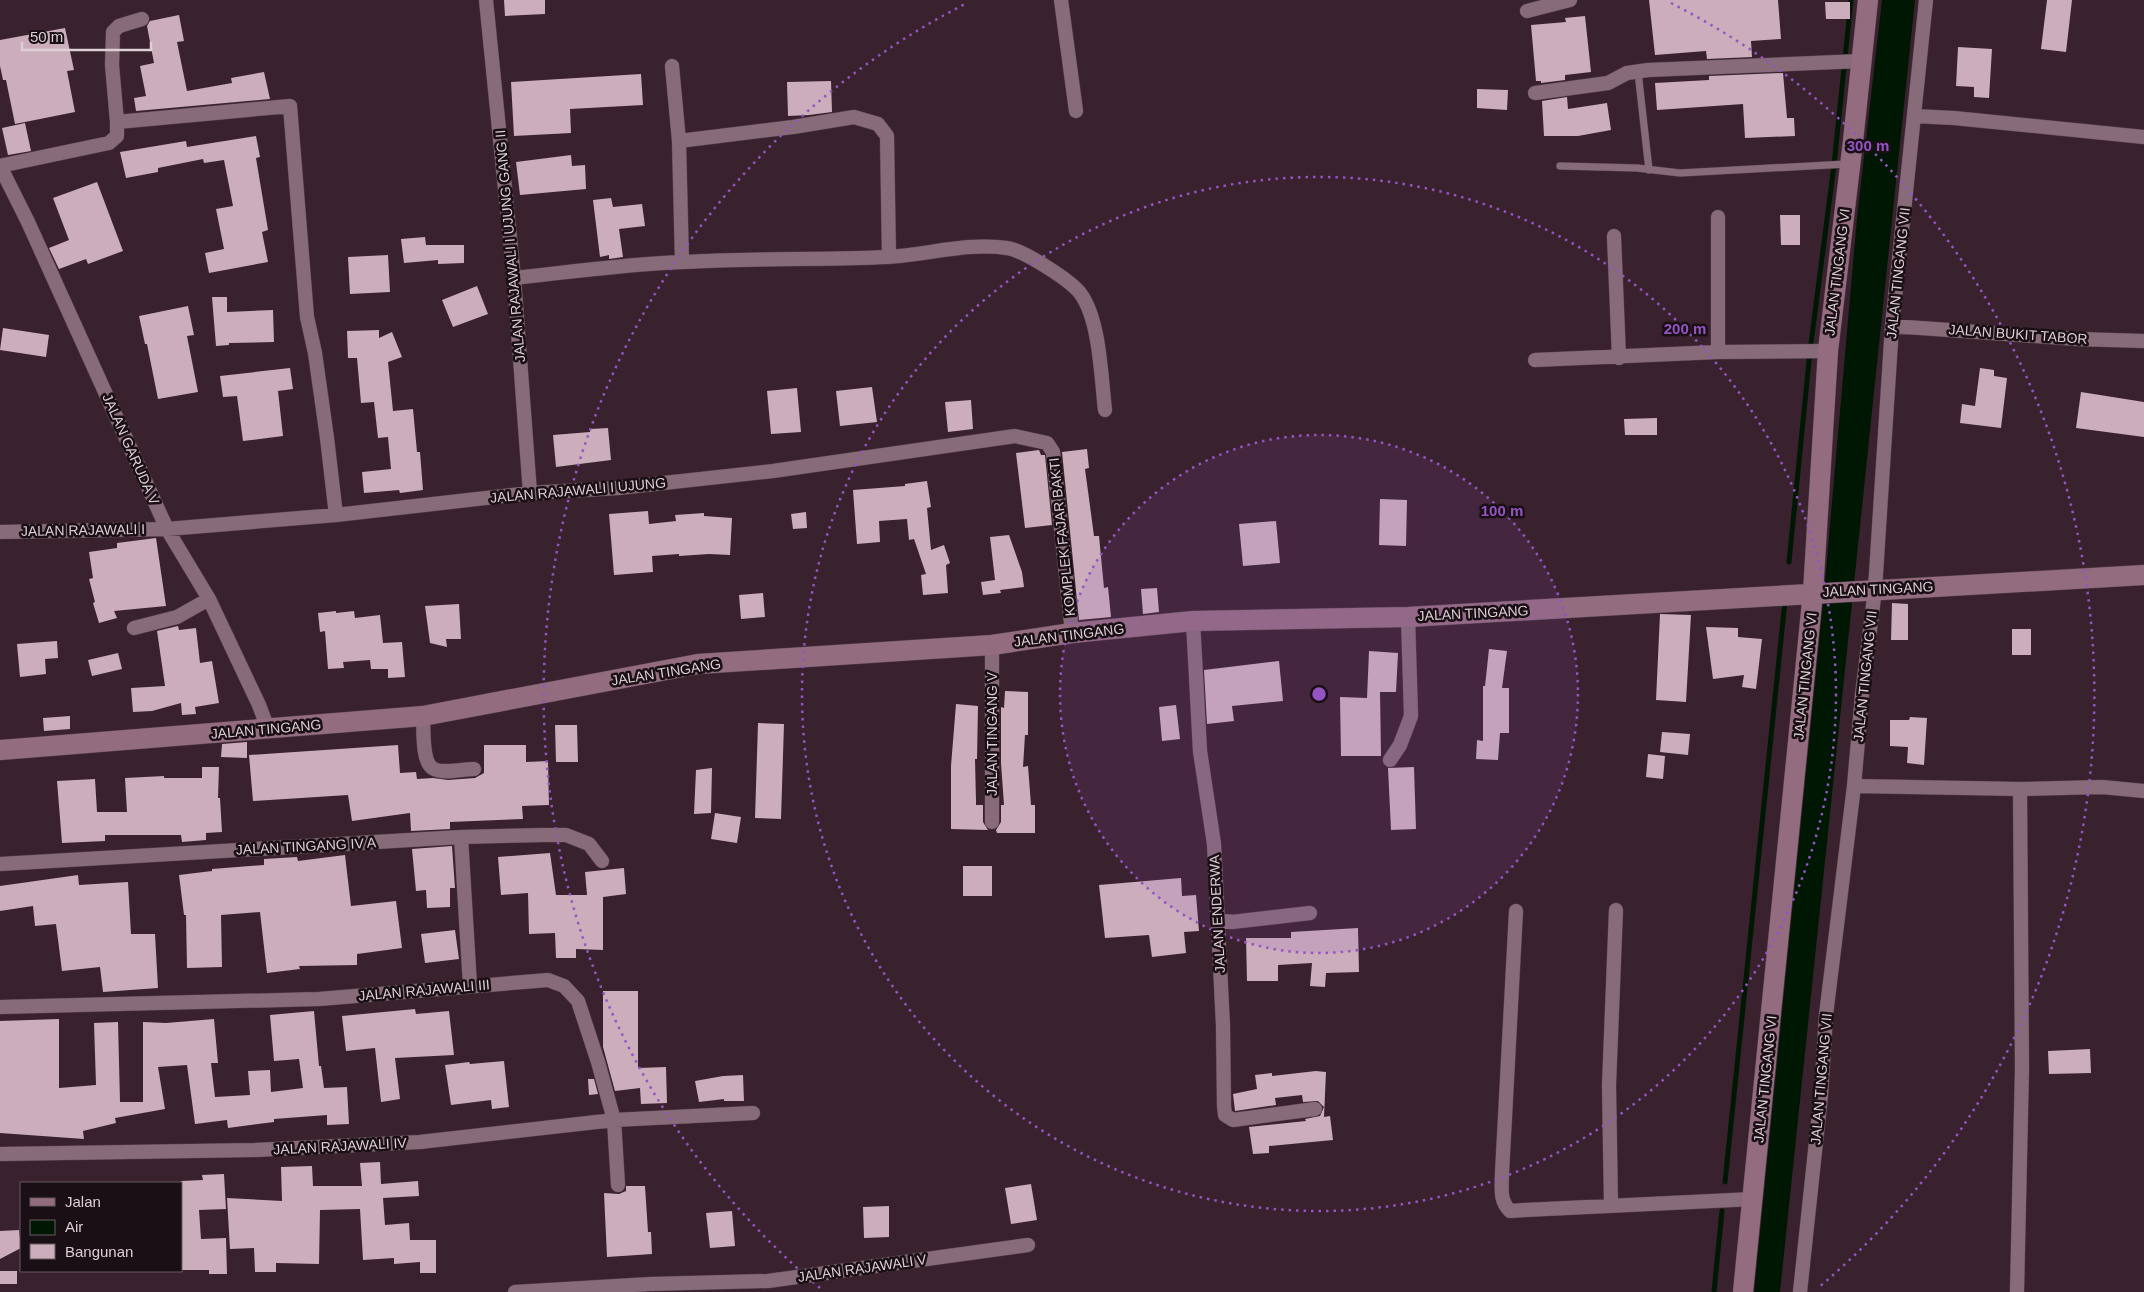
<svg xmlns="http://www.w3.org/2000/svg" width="2144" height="1292" viewBox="0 0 2144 1292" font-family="Helvetica,sans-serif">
	<rect width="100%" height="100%" fill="#39222d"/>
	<!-- water -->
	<path fill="#001803" d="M1882,0h33l-135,1292h-26l71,-710 32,-364z"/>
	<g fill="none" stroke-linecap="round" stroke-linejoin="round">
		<!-- stream -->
		<path stroke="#001803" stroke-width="5" d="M1789,562l21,-211 24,-186 17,-165
			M1725,1182l60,-581
			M1714,1292l8,-81"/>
	</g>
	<!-- building -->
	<path fill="#cbadbb" d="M504,0h41v14l-40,2z
		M1649,0h129l3,39 -30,2 1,16 -45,2 -1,-8 -51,4z
		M2047,0h25l-6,52 -25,-3z
		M1825,2h25v17h-24z
		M179,15l5,26 -7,1 10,49 45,-8 -1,-5 33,-6 6,27 -134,12 -2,-13 12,-2 -6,-30 14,-3 -7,-37 3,-5z
		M1585,16l6,56 -26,3v5l-24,3v-2h-5l-5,-56 35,-3 -1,-4z
		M65,28l9,42 -7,1 8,41 -60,12 -9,-44h-3l-3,-14v-26z
		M1958,47l34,2 -3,49 -15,-1v-10l-18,-1z
		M1783,73l4,45h7l1,18 -50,2 -2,-34 -86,6 -2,-27 54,-3v-4z
		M641,74l2,31 -73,4 1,24 -57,3 -3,-54z
		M831,81l1,31 -23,3 -21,1 -1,-34z
		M1477,89l31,1 -1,20 -30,-2z
		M1567,97l1,12 39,-6 4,27 -33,6h-34l-2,-35z
		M25,123l6,28 -23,4 -6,-27z
		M256,136l4,21 -4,1 12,72 -6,2 6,30 -59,11 -4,-20 19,-4 -8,-40 17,-3 -9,-46 -20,3 -1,-4 -45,9v4l-32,6 -6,-26 66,-11 1,6z
		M571,155l1,11 13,-1 1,24 -66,6 -4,-33z
		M97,182l26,69 -35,13 -2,-5 -27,10 -10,-21 20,-8 -16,-42z
		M611,198l2,9 29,-3 3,22 -26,3 4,28 -14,2v-4l-9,2 -7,-57z
		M1780,215h20v30h-19z
		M425,237l1,8h38v18l-26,1v-4l-34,3 -3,-24z
		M388,255l2,37 -40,2 -2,-37z
		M477,286l11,28 -35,13 -11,-27z
		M212,297h15v15l46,-2 1,32 -45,1v2l-13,1z
		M188,306l6,29 -7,1 11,56 -40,7 -11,-55h-2l-6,-28z
		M3,328l46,7 -3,22 -46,-7z
		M379,330v8l13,-6 10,25 -14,5 5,49 20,-2 4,43h3l3,38 -23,3 -1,-3 -35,3 -2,-21 29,-3 -3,-32 -10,1 -4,-36 -13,1 -4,-45h-9l-1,-27z
		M290,368l3,21 -15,2 5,45 -40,5 -6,-45 -14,1 -3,-21z
		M1980,368l14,2v6l13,2 -6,50 -41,-5 2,-19 13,2z
		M872,387l5,35 -37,4 -4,-35z
		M797,388l4,44 -30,2 -4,-43z
		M2081,392l63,10v35l-68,-9z
		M971,400l2,29 -25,3 -3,-30z
		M1657,418v17h-32l-1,-16z
		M608,428l3,32 -55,7 -3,-32 37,-3v-3z
		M1087,449l2,19 -4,1 5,37 4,30h5l5,52 4,-1 3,30 -32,3 -17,-168z
		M1039,450l2,5h4l7,70 -27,3 -9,-75z
		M927,481l4,26 -4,1 4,42 13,-5 6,18 -4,2 2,28 -25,2 -2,-20 5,-1 -12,-35 -5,1 -2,-21 -28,2 1,21 -23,2 -4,-54 52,-4v-2z
		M1380,499l27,1 -1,46 -27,-1z
		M648,511l1,13 27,-3 -1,-6 29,-2v3l28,2 -2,37 -21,-1 -30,2v-2l-27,2 1,16 -39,3 -5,-61z
		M806,512l1,16 -14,1 -2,-15z
		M1276,521l4,42 -37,3 -4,-42z
		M1009,535l13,37 2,15 -24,3 1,3 -18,2 -2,-13 14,-2 -5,-43z
		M156,538l10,68 -52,5 3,7 -18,5 -6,-20 2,-1 -6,-23 4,-1 -4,-26 28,-4v-5z
		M1157,588l2,24 -16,2 -2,-25z
		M763,593l2,24 -24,2 -2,-24z
		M1892,603l16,1v36h-17z
		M459,604l2,35h-15l1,8 -17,-4 -5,-37z
		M336,611v2l18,-2 1,7 25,-3 3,28 19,-1 3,35 -17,1v-9h-17l-1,-9 -27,2 1,6 -16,1 -3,-38 -5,1 -2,-19z
		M1660,614l31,1 -5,87 -30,-2z
		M178,626l1,4 17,-2 4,35 12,-2 7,42 -24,4 1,7 -14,1 -1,-12 -29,8 -19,1 -2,-24 34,-2 -8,-55z
		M1706,627l32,1v9l24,2 -6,50 -14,-2 2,-12 -31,4z
		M2012,629h19v26h-19z
		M57,641l1,17 -13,1 1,15 -26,3 -3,-33z
		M1489,649l18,2 -5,37h7v45h-9l-2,27 -22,-1 1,-19 6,1v-55h2z
		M1369,651l29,2 -2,39h-16l1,64h-40l-1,-59 27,1z
		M118,653l4,16 -30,7 -4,-16z
		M1279,661l4,40 -51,5 2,15 -27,3 -3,-54z
		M1005,691l23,1v43h-3l-2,32 5,-1 3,39h4v28h-38l-1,-3 5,-8v-17h3l-3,-42v-56l3,1z
		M956,704l22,2 -1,53h-2l1,42v4h7v17l5,8 -37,-1v-63z
		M1176,705l4,34 -18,2 -3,-34z
		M70,716v13l-26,2 -1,-13z
		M1910,717l17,1 -3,47 -17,-2 1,-16 -18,-1v-26h19z
		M758,723l26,1 -3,95 -26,-1z
		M555,725h22l1,37h-22z
		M1662,732l28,2 -2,21 -28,-3z
		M247,742v16l-26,-1 1,-13z
		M398,745l2,28 16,-1 1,7 16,-1 15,2 27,-2 9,-5v-28h42v17l22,-1 1,44 -27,1 1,13 -73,3v7l-39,2 -1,-18 -58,8 -4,-26 -95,6 -4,-46z
		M1648,754l17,2 -2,23 -17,-2z
		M202,767h17l-1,31h2l2,34 -16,1v7l-24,2 -1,-7h-76v6l-43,2 -5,-62 38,-2 2,33h30l-2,-34 39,-2v2h38z
		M1414,767l2,62 -25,1 -3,-62z
		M712,768l-1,45 -17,1 2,-44z
		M715,813l26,4 -4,26 -26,-4z
		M452,846l3,42h-5v19l-23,1 -1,-18 -10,1 -4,-42z
		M550,853l6,42h31l-2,-23 39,-4 2,26 -23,3v53l-27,-1v9h-20l-1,-25 -26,1 -1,-41 -27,2 -3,-38z
		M345,855l6,51 45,-5 6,47 -45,6v11l-58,1 1,3 -33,4 -7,-61 -39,3 1,52 -35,1 -1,-53h-2l-5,-40 33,-4v-2l52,-4v-6l33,-2 1,4z
		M963,866h29v30h-29z
		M78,875l1,10 49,-3 3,52h24l3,54 -55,4 -3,-25 -38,4 -6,-47 -21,2 -2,-20 -33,5v-25z
		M1181,878l1,18 14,-1 3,36 -15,1 2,21 -34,4 -3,-22 -44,3 -6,-53z
		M1358,928l1,44 -33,1 -1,14 -15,-1 2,-23 -34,2v16h-31l-1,-43h45v-6z
		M455,930l4,29 -34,4 -4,-29z
		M603,991h35v77l28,-1 1,36 -26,1 -1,-16 -25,3 -12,-44z
		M415,1009l1,5 33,-3 5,44 -59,3 5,41 -19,3 -6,-54 -29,3 -4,-35z
		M314,1011l5,55h2l3,22 23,-1 2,37 -22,1v-10l-53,4v3l-46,6 -1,-8 -32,4 -8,-59 -29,2 7,42 -50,9 1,5 -33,8 1,8 -84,-6v-112l59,-2v69l37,-3 -2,-62 24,-1 2,80h23v-80l23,1 48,-4 4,44h-7l4,34 35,-2 -2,-24 22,-1 1,22 32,-4 -4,-29 -25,2 -4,-46z
		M2090,1049l1,24 -42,1 -1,-23z
		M504,1061l5,46 -17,2 -1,-9 -40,5 -6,-40 24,-3 1,2z
		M1316,1071l10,1 -2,45 6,-1 3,24 -64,6v7l-16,1 -4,-27 57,-6 -1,-2 15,-3 4,-9 -6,-6 -15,1 -1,-7 -27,3 1,7 -41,6 -2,-17 24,-5 -2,-14 17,-2v3z
		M743,1075l1,26h-20v-2l-25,3 -4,-21 28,-5z
		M588,1079h6l4,15 -9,1z
		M380,1162l1,22 37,-3 1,15 -36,2 2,27 24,-2 1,17h26v33h-16v-11l-26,2v-6l-31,2 -3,-51 -40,1 -1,54 -43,-1v9h-21l-1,-24 -24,1 -3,-51 55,3 -1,-34 31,-1 1,20h49l-2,-23z
		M224,1174l2,35 -27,1 2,29 25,-1 1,36h-18v-4h-28v-89l22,-1 -1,-5z
		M1031,1184l6,36 -26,4 -6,-36z
		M626,1186h19l3,46h3l1,22 -45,3 -3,-64 15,1 7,-3z
		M889,1206v31l-25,1 -1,-31z
		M732,1211l3,35 -25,2 -4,-35z
		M19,1230l2,18 -21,11v-28z
		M0,1271h17v13h-17z"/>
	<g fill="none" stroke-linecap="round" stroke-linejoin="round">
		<defs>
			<path id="lane" d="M1638,72l11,98
				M1560,166l77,2 43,5 167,-9"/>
			<path id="street" d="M486,0l28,278 16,215
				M1061,0l15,111
				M1527,11l43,-11
				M672,66l7,75
				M1535,93l73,-10 19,-10 21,-3 213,-9
				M1914,116l40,2 190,19
				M117,122l-5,-57 1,-33 6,-6 23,-7
				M0,166l109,-23 8,-7v-14l173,-16 17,211 8,36 12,85 9,77
				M0,166l28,56 139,307 42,70 50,106 9,24
				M1718,217v135
				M1614,236l5,122
				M682,262l-3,-121 114,-14 61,-10 24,7 9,12 2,121
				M514,278c56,-6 113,-14 169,-16 68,-4 136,-2 204,-5 40,-2 80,-15 120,-9 16,2 63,32 73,45 20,26 21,84 25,117
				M1892,326l185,13 67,2
				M1535,360l183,-8 110,-1
				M0,532l167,-3 169,-14 194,-22 88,-5 155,-17 242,-35 32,7 6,9 19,181
				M1193,621l7,130 14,93 9,182 1,80 1,9 8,5 82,-11
				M134,628l43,-11 32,-18
				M992,645v177
				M423,716c1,13 -2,47 11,53 9,5 29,0 40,0
				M1390,760l10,-15 11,-29 -3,-99
				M1854,786l166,3 82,-2 42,4
				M461,837l9,149
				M0,864l461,-27 83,-2h22l23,9 13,17
				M1516,911l-14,262c0,15 -3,27 8,38l15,-1 228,-11
				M1218,920l14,2 78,-9
				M0,1007l319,-8 229,-19 16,6 14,15 20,61 16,58 139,-7
				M0,1154l255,-4 165,-8 194,-22 4,65
				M1611,1205l-2,-120 7,-175
				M515,1292l135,-8 118,-3 260,-36
				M1800,1292l21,-197 5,-80 28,-229 8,-91 13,-106 17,-263 34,-326
				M2017,1292l5,-224 -2,-279"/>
			<path id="secondary" d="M0,750l423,-34 275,-52 294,-19 80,-12 121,-12 215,-4 736,-42
				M1743,1292l70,-700 15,-241 25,-210 15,-141"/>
		</defs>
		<!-- lane casing -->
		<use href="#lane" stroke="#54414b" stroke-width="8"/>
		<!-- street casing -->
		<use href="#street" stroke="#54414b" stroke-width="15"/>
		<!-- secondary casing -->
		<use href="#secondary" stroke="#54414b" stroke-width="21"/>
		<!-- lane -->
		<use href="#lane" stroke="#876b78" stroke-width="7"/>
		<!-- street -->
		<use href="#street" stroke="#876b78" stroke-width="14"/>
		<!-- secondary -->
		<use href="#secondary" stroke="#946c80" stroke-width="20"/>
	</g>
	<!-- distance rings -->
	<circle cx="1319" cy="694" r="259" fill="#9454c4" fill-opacity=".12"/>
	<g fill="none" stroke="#9454c4" stroke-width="2.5" stroke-dasharray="2.5 5">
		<circle cx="1319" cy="694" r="259"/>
		<circle cx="1319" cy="694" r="517"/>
		<path d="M820 1288A776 776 0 0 1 967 3M1671 3A776 776 0 0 1 1818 1288"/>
	</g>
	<g text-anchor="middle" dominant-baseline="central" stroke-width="5" stroke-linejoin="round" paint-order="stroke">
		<!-- street labels -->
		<g font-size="14" fill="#deced5" stroke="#190f14">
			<text transform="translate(510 246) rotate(-95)">JALAN RAJAWALI I UJUNG GANG II</text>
			<text transform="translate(1837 272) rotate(-83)">JALAN TINGANG VI</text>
			<text transform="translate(1898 273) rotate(-84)">JALAN TINGANG VII</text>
			<text transform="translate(2018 334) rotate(4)">JALAN BUKIT TABOR</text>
			<text transform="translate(131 449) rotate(66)">JALAN GARUDA V</text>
			<text transform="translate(578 490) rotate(-5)">JALAN RAJAWALI I UJUNG</text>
			<text transform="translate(83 530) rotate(-1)">JALAN RAJAWALI I</text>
			<text transform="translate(1062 537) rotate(-96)">KOMPLEK FAJAR BAKTI</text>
			<text transform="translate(1878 589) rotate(-3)">JALAN TINGANG</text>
			<text transform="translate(1473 613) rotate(-3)">JALAN TINGANG</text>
			<text transform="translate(1069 635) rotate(-7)">JALAN TINGANG</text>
			<text transform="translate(666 672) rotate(-9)">JALAN TINGANG</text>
			<text transform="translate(1805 676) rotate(-84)">JALAN TINGANG VI</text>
			<text transform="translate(1865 676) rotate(-84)">JALAN TINGANG VII</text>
			<text transform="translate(266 729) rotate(-5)">JALAN TINGANG</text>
			<text transform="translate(992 734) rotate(-90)">JALAN TINGANG V</text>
			<text transform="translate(306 846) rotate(-3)">JALAN TINGANG IV A</text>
			<text transform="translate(1217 914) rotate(-93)">JALAN ENDERWA</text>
			<text transform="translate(424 990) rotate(-5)">JALAN RAJAWALI III</text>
			<text transform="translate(1765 1079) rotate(-84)">JALAN TINGANG VI</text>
			<text transform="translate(1821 1079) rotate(-85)">JALAN TINGANG VII</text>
			<text transform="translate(340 1146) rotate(-3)">JALAN RAJAWALI IV</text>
			<text transform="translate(862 1268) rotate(-8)">JALAN RAJAWALI V</text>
		</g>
	</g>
	<circle cx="1319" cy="694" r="8" fill="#9454c4" stroke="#190f14" stroke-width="2.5"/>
	<g font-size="15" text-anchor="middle" font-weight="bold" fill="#9454c4" stroke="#190f14" stroke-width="5" stroke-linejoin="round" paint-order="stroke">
		<text x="1868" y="151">300 m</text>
		<text x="1685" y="334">200 m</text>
		<text x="1502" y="516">100 m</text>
	</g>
	<!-- legend -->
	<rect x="20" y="1182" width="162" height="90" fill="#190f14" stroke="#685b61"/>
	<rect x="30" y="1198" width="25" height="8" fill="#946c80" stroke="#685b61"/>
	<text x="65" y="1207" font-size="15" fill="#deced5">Jalan</text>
	<rect x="30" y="1220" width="25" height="15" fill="#001803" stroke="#685b61"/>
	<text x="65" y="1232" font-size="15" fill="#deced5">Air</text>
	<rect x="30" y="1244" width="25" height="15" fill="#cbadbb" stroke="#685b61"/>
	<text x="65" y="1257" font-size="15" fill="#deced5">Bangunan</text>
	<!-- scale -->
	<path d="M22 42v8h129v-8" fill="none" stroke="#deced5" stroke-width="2.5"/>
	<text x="30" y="42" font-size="15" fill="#deced5" stroke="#190f14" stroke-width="4" paint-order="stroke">50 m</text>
</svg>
